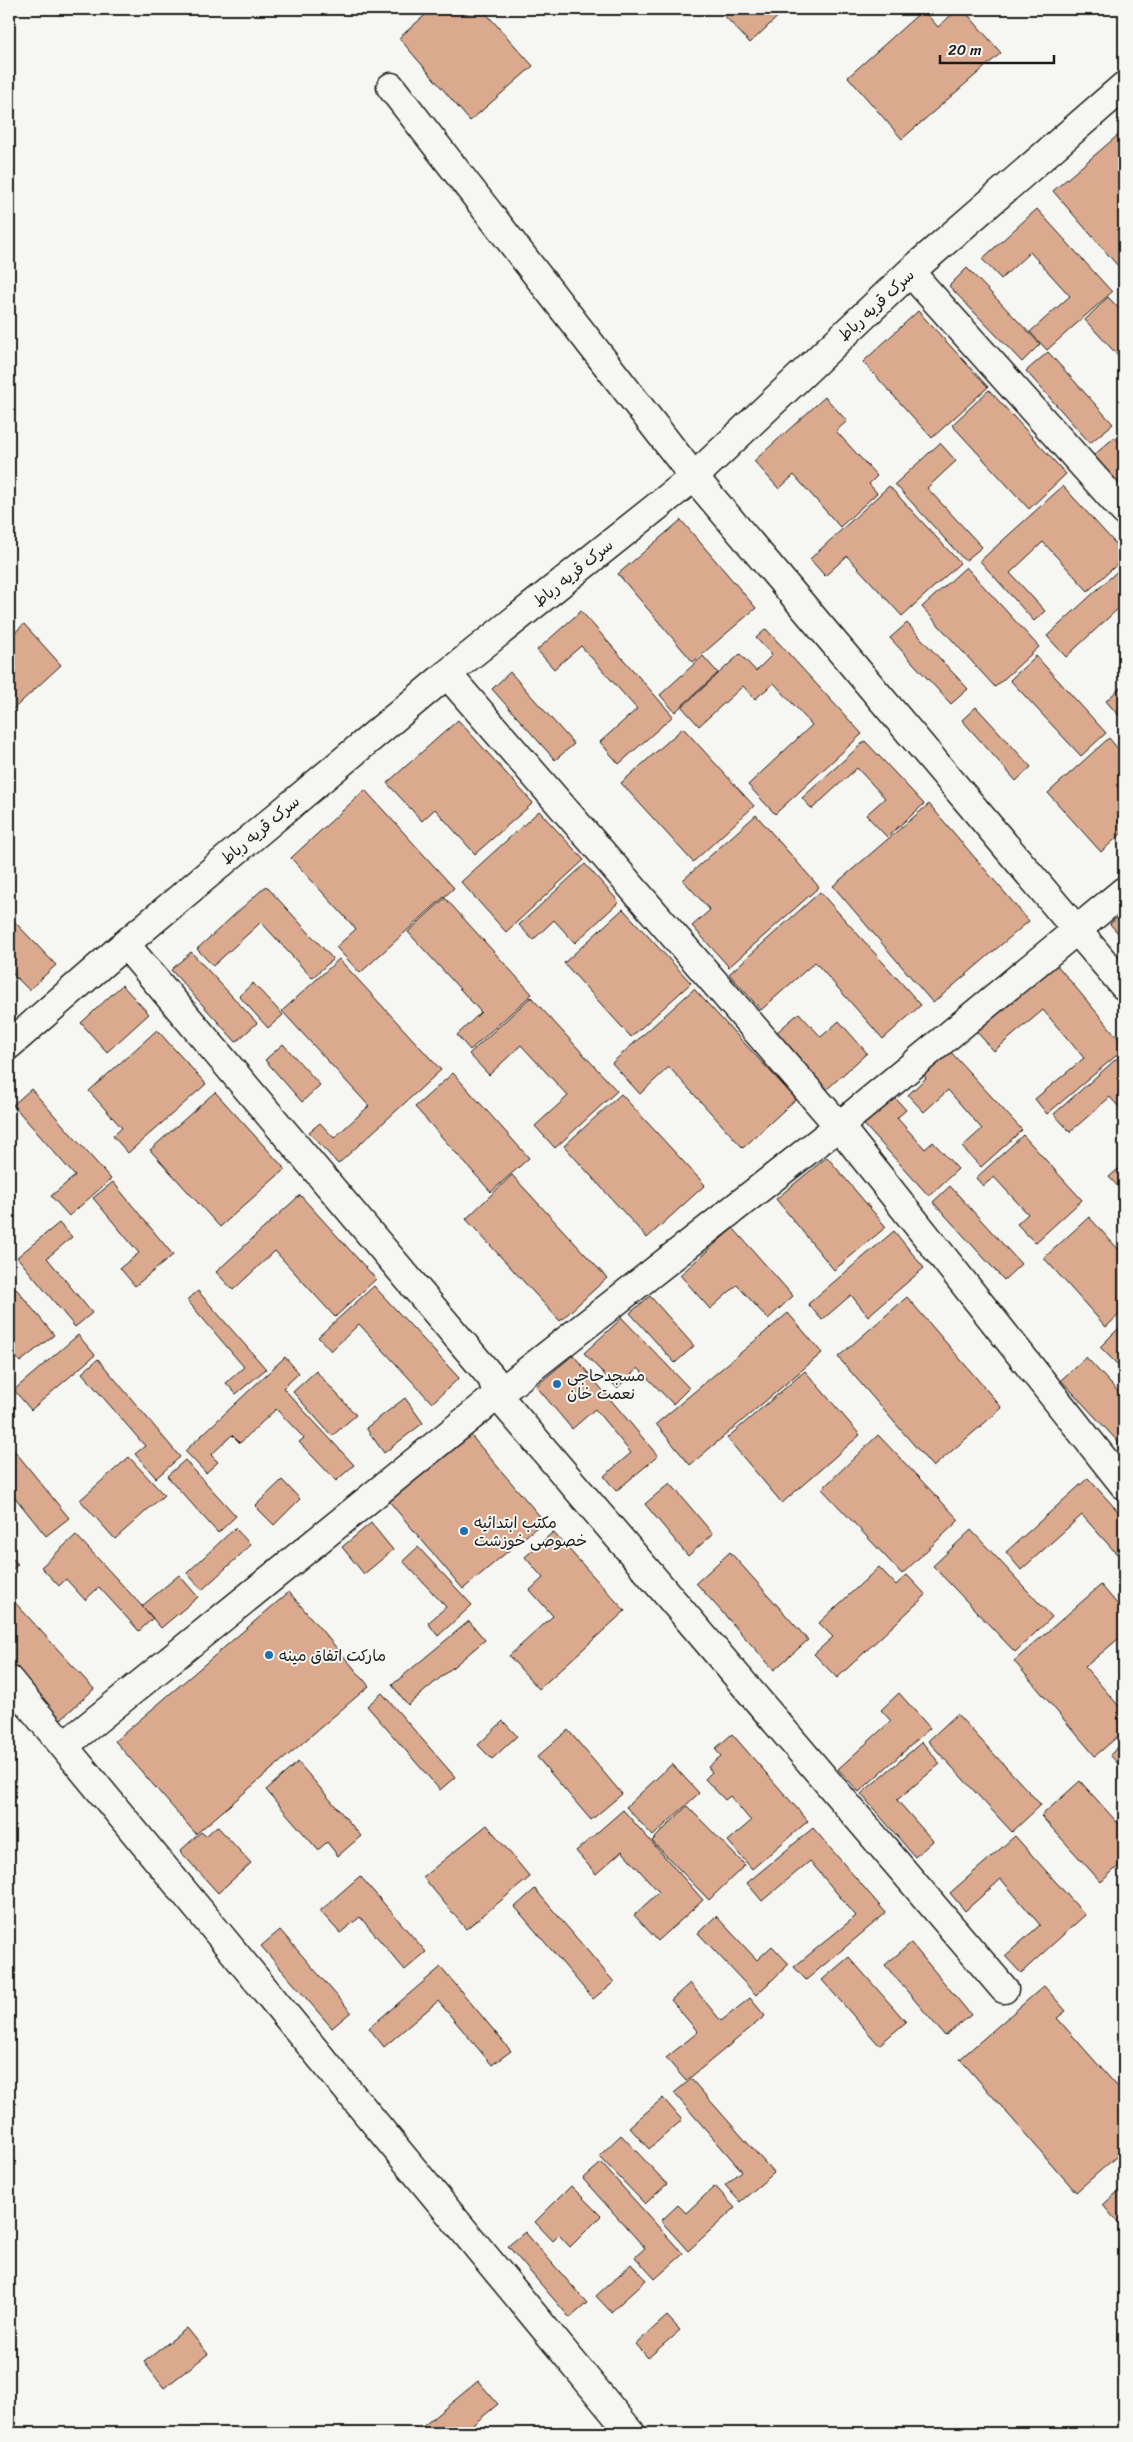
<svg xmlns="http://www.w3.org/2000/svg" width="1133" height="2442" viewBox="0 0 1133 2442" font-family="Sriracha,'Playpen Sans Arabic',sans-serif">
	<rect width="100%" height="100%" fill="#f6f6f2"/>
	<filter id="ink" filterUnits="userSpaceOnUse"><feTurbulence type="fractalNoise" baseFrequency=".02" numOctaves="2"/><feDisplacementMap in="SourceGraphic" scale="10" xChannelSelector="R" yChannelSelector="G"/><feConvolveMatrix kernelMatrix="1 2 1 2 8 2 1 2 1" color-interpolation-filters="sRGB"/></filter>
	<g filter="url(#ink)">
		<!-- building -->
		<path fill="#dbaa8e" stroke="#1c1c1c" d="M432,9h50l51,57 -63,55 -71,-83z
			M718,9h68l-36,34z
			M958,9h5l38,44 -99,86 -54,-62 75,-67 15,17z
			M1124,130v143l-71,-82z
			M1037,209l75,83 -65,58 -17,-18 40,-36 -40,-44 -29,27 -19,-20z
			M967,268l73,76 -18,18 -73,-76z
			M1108,297l16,17v48l-39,-42z
			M918,311l70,76 -56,51 -69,-76z
			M1048,352l65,72 -23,19 -64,-72z
			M989,390l77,84 -37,35 -77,-84z
			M825,397l22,24 -11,10 41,45 -8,8 8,9 -37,34 -46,-52 -15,14 -25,-28z
			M1115,437l9,11v43l-30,-36z
			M940,443l16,18 -29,27 55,59 -17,14 -70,-77z
			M889,486l71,77 -58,53 -55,-60 -22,20 -15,-17z
			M1063,486l61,67v5l-36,33 -45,-49 -33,31 35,38 -11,10 -54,-60z
			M681,520l75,88 -63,54 -75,-88z
			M1124,565v44l-3,-3 -55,51 -19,-21z
			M966,567l73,80 -44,40 -73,-80z
			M581,611l92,105 -54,48 -19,-22 37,-33 -56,-63 -27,23 -17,-19z
			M907,623l61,66 -17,15 -61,-66z
			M24,624l37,41 -52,48v-75z
			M766,629l96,105 -87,80 -27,-29 64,-60 -38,-42 -19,16 -12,-13 -44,40 -17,-19 58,-53 16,17 16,-16 -16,-17z
			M703,656l15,17 -43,39 -15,-17z
			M1036,656l70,77 -25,23 -71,-76z
			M510,672l64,72 -19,16 -63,-71z
			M1124,684v27l-5,5 -13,-15z
			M976,707l55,60 -15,14 -54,-61z
			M458,720l75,83 -58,51 -40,-45 -13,12 -35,-38z
			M683,728l71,78 -61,56 -72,-79z
			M1109,738l15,18v75l-23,21 -53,-59z
			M865,741l59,63 -37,33 -21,-22 19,-17 -28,-30 -45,41 -10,-11z
			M365,790l89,98 -94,85 -24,-26 20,-18 -65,-71z
			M929,804l100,117 -96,82 -100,-117z
			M539,811l45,49 -78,72 -45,-50z
			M756,815l63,72 -90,80 -37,-41 18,-16 -27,-30z
			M585,864l34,38 -44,41 -21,-23 -21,20 -14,-15z
			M266,886l67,73 -21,19 -51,-56 -48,44 -16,-17z
			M820,892l101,113 -38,34 -68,-77 -54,48 -32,-36z
			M445,898l87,96 -62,56 -13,-15 24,-23 -73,-80z
			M623,909l68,74 -60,54 -67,-74z
			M1124,912v28l-14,-16z
			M9,916l47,49 -27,25 -20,-20z
			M191,952l66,71 -21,19 -65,-72z
			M339,959l102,111 -103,94 -29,-32 11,-9 14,15 35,-32 -87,-95z
			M1056,964l68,81v4l-77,65 -12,-15 49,-41 -41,-48 -49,41 -18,-20z
			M253,983l30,32 -15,13 -29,-32z
			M122,985l27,29 -42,38 -26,-29z
			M694,989l102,110 -53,49 -74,-81 -29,27 -28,-31z
			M531,997l86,94 -62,57 -20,-22 33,-30 -47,-51 -32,30 -20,-21z
			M799,1013l22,24 18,-16 28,32 -41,37 -50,-57z
			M157,1030l49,54 -78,69 -15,-17 9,-8 -33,-37z
			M283,1044l37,41 -18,17 -37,-42z
			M948,1049l74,81 -41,37 -19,-20 20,-18 -34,-39 -24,22 -16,-17 18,-17 -4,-5z
			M1124,1052v61l-14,-16 -40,35 -16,-18z
			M453,1073l76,85 -38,34 -76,-85z
			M31,1089l80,90 -42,37 -18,-20 24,-20 -62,-71z
			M888,1090l18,20 -9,8 28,31 8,-7 25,27 -29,27 -71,-78z
			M215,1092l70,77 -65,58 -70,-77z
			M621,1094l84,91 -58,53 -83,-92z
			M1023,1135l59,65 -47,43 -18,-19 11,-10 -34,-37 -11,9 -7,-8z
			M827,1157l59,70 -52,43 -58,-71z
			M1124,1164v29l-15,-16z
			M512,1175l95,103 -47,43 -94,-102z
			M113,1182l60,73 -38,31 -15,-18 19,-15 -46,-55z
			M950,1186l71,78 -17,16 -71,-78z
			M300,1195l76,84 -41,38 -60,-66 -42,39 -17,-18z
			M1089,1217l29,32 6,-5v66l-18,17 -62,-69z
			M59,1223l13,14 -25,21 45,55 -17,14 -58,-70z
			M733,1228l60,68 -25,23 -31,-34 -27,24 -30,-34z
			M894,1231l30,37 -56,48 -17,-21 -29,25 -14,-16z
			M9,1280l45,55 -34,27 -11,-14z
			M374,1286l85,92 -27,25 -73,-79 -28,27 -13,-14z
			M198,1291l68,78 -30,25 -10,-11 18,-16 -57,-67z
			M650,1296l44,50 -19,17 -45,-50z
			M907,1297l95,111 -69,59 -95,-110z
			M788,1313l34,40 -132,112 -34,-41z
			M622,1318l67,70 -16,16 -35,-36 -21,20 -33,-35z
			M1124,1323v48l-24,-24z
			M78,1335l17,20 -64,55 -17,-20z
			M573,1355l85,101 -42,35 -12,-15 27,-23 -36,-44 -23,20 -36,-43z
			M285,1357l14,16 -16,15 71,77 -18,16 -37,-39 5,-4 -28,-29 -36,34 -8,-8 -21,20 7,7 -12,11 -21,-22z
			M1086,1357l38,41v44l-3,3 -60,-65z
			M98,1359l82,98 -24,21 -21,-24 10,-8 -63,-73z
			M316,1371l40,44 -24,21 -39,-44z
			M805,1371l55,64 -78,68 -55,-65z
			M405,1398l18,25 -39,30 -18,-25z
			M468,1432l76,89 -81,68 -75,-89z
			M878,1435l81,85 -57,54 -80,-85z
			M9,1444l60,74 -23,18 -37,-46z
			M129,1457l35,38 -49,44 -35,-39z
			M185,1460l51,56 -18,17 -51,-57z
			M1088,1478l36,40v44l-42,-47 -61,55 -15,-18z
			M282,1480l18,19 -26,26 -19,-19z
			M670,1483l43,51 -25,22 -43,-52z
			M371,1523l22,27 -29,24 -22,-27z
			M235,1528l16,17 -49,45 -15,-17z
			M971,1530l81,87 -37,35 -82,-86z
			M553,1532l72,79 -86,78 -30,-33 44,-40 -23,-26 13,-12 -18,-21z
			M76,1535l77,83 -14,13 -40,-44 -14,13 -19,-21 -7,7 -18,-19z
			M418,1547l54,58 -34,31 -10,-13 18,-16 -43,-46z
			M730,1552l78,88 -34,30 -78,-87z
			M9,1555l9,9 -9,9z
			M879,1567l17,18 11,-10 19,20 -89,83 -23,-24 19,-17 -14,-14z
			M179,1575l19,22 -37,31 -19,-22z
			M1101,1585l23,27v22l-39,33 39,45v19l-29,25 -81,-95z
			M289,1592l80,94 -173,148 -81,-93z
			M9,1596l85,93 -33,30 -52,-57z
			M469,1621l16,19 -77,65 -16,-20z
			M382,1693l73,84 -15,13 -73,-84z
			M899,1693l31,35 -71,64 -21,-23 53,-48 -10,-11z
			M957,1714l84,91 -29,27 -84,-91z
			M503,1721l14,15 -25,23 -14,-14z
			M568,1730l54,64 -31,26 -54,-63z
			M732,1734l76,87 -56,48 -24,-28 23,-20 -21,-25 -5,4 -20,-21 7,-7 -4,-5 13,-11 -6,-7z
			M1124,1741v29l-14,-15z
			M922,1742l18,22 -43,36 36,41 -18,16 -54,-63z
			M298,1762l63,74 -23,20 -11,-14 -9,8 -52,-60z
			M672,1764l27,29 -46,43 -27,-29z
			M1080,1781l44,49v31l-23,21 -60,-66z
			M687,1806l58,59 -36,35 -57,-59z
			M623,1810l80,90 -45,41 -24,-26 25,-23 -37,-41 -26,23 -20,-23z
			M487,1825l43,52 -64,52 -43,-52z
			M217,1826l34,37 -33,30 -38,-42 21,-19 5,4z
			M813,1828l73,85 -80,67 -12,-13 62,-51 -46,-55 -48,40 -15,-18z
			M1015,1836l70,79 -64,58 -16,-17 35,-31 -39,-46 -36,32 -15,-18z
			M360,1876l66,76 -21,18 -45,-53 -20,16 -20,-22z
			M535,1889l79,93 -21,17 -78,-92z
			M716,1916l41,44 15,-14 17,18 -33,31 -58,-62z
			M280,1930l71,82 -19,16 -71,-82z
			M911,1943l60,72 -26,21 -60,-71z
			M849,1957l57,65 -27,23 -57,-65z
			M441,1967l70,84 -19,14 -54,-64 -54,46 -15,-19z
			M690,1983l31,38 29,-23 15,18 -79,65 -20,-23 32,-26 -27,-32z
			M1044,1986l22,25 -9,7 67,76v56l-48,42 -116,-133z
			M691,2079l83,94 -34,29 -15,-17 17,-14 -68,-78z
			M663,2098l19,22 -33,29 -20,-22z
			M621,2135l46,49 -22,20 -46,-48z
			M601,2163l82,91 -28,25 -20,-22 10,-9 -62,-69z
			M571,2186l30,30 -31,31 -11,-12 -6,6 -18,-19z
			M715,2186l20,22 -47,43 -27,-30 17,-16 8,8z
			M1124,2186v44l-21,-25z
			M525,2232l62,71 -17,15 -62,-72z
			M631,2264l15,16 -35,32 -15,-16z
			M667,2316l13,14 -32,28 -12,-14z
			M187,2328l21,26 -44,34 -20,-26z
			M478,2381l20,23 -35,29h-48z"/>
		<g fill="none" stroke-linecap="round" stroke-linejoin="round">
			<defs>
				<path id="minor" d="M391,87l303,390 430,509
					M910,272l214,239
					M447,674l392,452 285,359
					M125,944l367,434 6,18 506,593
					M9,1045l116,-101 322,-270 247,-197 216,-205 214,-186
					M9,1680l622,753
					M64,1746l447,-362 328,-258 285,-235"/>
			</defs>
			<!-- minor casing -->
			<use href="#minor" stroke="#1c1c1c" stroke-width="31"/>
			<!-- minor -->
			<use href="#minor" stroke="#f6f6f2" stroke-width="28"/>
		</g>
	</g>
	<!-- markers -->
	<g fill="#1f6fb2" stroke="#f6f6f2" stroke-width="2">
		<circle cx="557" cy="1384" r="5"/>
		<circle cx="464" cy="1531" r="5"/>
		<circle cx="269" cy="1655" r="5"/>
	</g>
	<g text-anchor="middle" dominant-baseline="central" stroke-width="4" stroke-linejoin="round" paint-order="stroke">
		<!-- street labels -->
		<g font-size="16" fill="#1c1c1c" stroke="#f6f6f2">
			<text transform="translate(876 305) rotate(-43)">سرک قریه رباط</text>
			<text transform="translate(573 573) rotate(-39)">سرک قریه رباط</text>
			<text transform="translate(260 830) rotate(-40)">سرک قریه رباط</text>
		</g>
		<!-- poi labels -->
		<g font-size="16" fill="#1c1c1c" stroke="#f6f6f2" text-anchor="start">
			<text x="567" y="1375">مسجدحاجی<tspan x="567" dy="18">نعمت خان</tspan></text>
			<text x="474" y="1522">مکتب ابتدائیه<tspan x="474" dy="18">خصوصی خوزشت</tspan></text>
			<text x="279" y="1655">مارکت اتفاق مینه</text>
		</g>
	</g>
	<!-- margin -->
	<rect width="1133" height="2442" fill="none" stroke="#f6f6f2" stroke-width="30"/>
	<rect x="15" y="15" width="1103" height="2412" fill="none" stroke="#1c1c1c" stroke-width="2" filter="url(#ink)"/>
	<!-- scale -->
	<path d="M940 55v8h114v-8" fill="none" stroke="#1c1c1c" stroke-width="2.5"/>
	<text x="948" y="55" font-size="15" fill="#1c1c1c" stroke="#f6f6f2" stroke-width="4" paint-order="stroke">20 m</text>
</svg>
